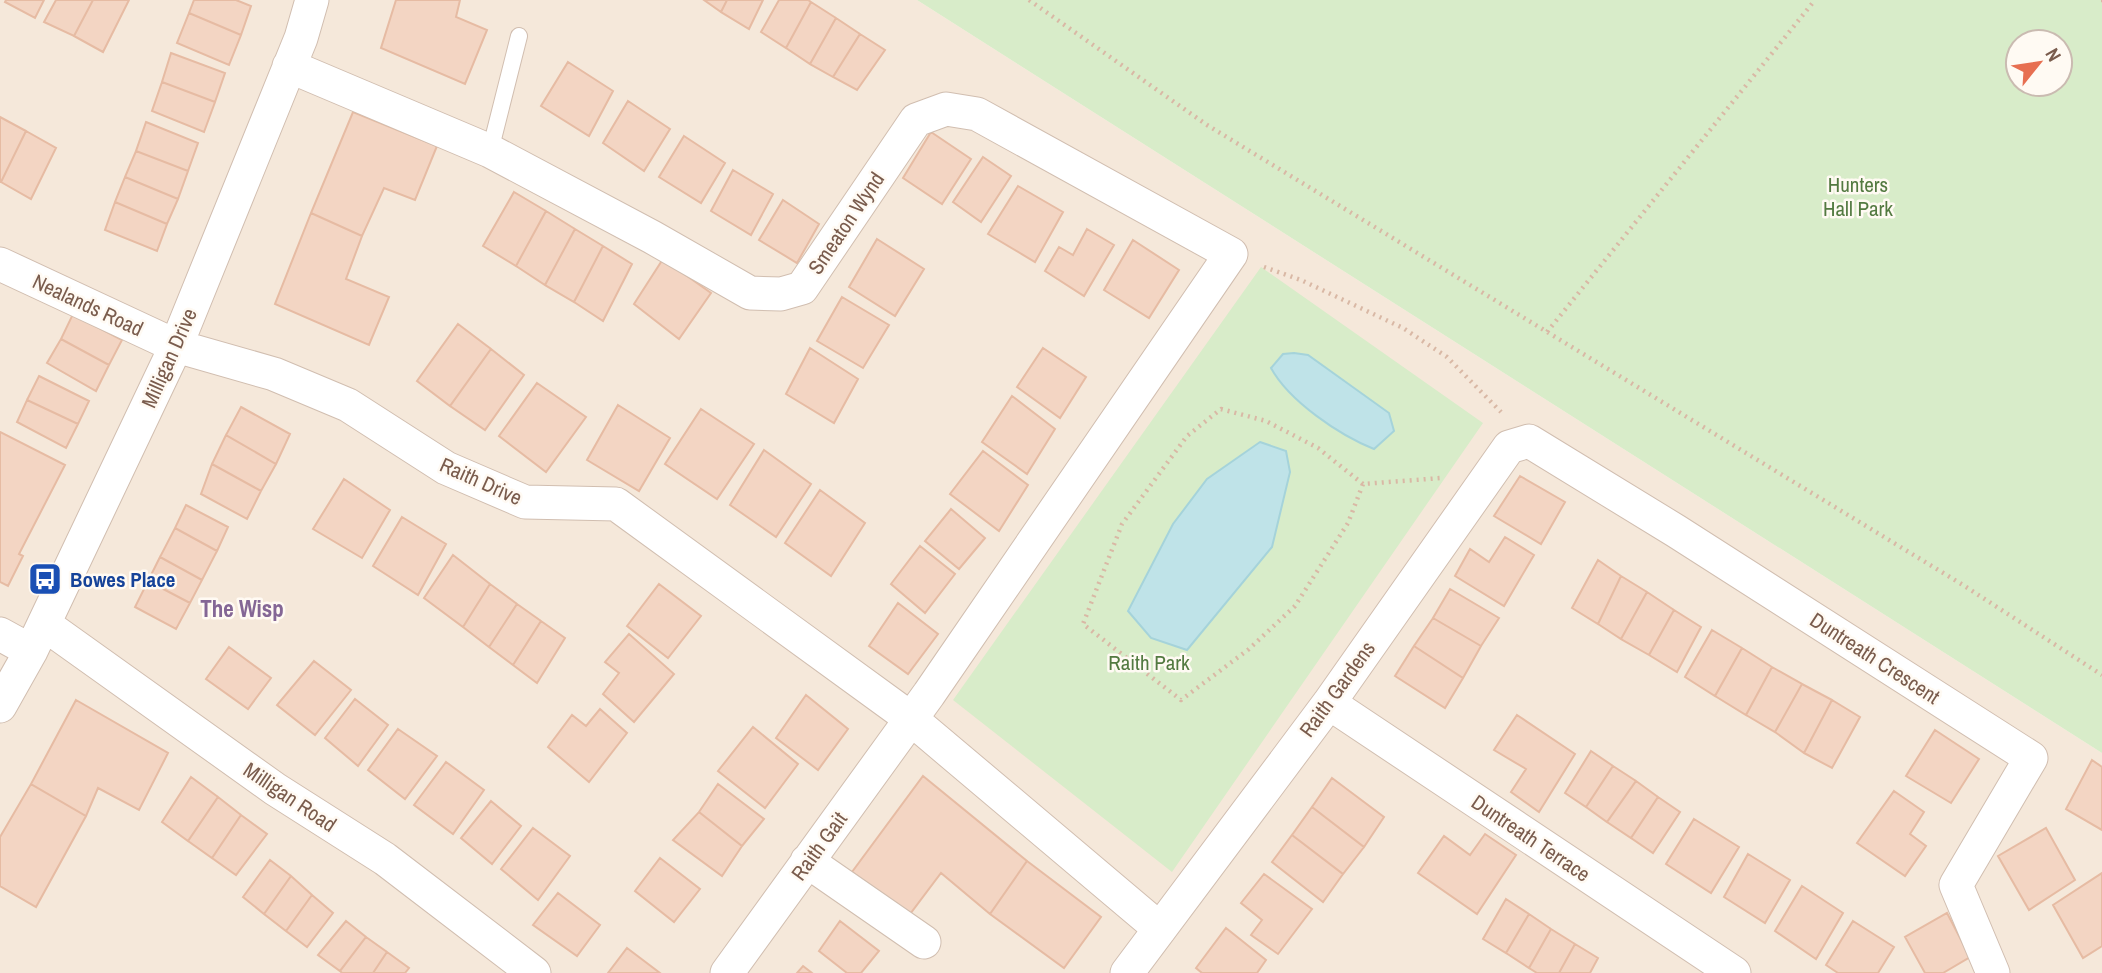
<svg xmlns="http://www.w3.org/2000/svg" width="2102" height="973" viewBox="0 0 2102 973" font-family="'Archivo Narrow',sans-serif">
	<rect width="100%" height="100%" fill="#fdf6ec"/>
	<!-- residential -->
	<path fill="#f5e8da" d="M0,0h917l1185,753v220h-2102z"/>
	<!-- green -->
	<path fill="#d8ecc9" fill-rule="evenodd" d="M917,0h1185v753zM2018,42h42v42h-42z
		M1261,267l222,156 -311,449 -219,-172z"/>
	<!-- water -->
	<path fill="#bfe3e8" stroke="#a5d3da" stroke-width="2" d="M1294,353l14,2 81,58 5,18 -20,18c-35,-14 -85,-48 -103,-81l12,-14z
		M1260,442l26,9 4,21 -18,75 -85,103 -36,-12 -23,-27 45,-87 34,-45z"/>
	<!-- building -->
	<path fill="#f3d5c3" stroke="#e6bba3" stroke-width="2" d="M6,0h38l-9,18 -30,-16z
		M56,0h37l-19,36 -30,-14z
		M93,0h36l-26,52 -29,-16z
		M194,0h42l15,6 -10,29 -52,-22z
		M396,0h64l-4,17 31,13 -22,54 -84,-36z
		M704,0h23l-6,12z
		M727,0h36l-14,29 -28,-17z
		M779,0h29l3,2 -25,46 -25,-16z
		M811,2l25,16 -26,46 -24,-16z
		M189,13l52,22 -12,30 -52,-22z
		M836,18l24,16 -27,43 -23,-13z
		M860,34l25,16 -28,40 -24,-13z
		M171,53l54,20 -10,29 -53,-20z
		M568,62l45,29 -24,45 -48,-30z
		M162,82l53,20 -11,30 -52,-21z
		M628,101l42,28 -26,42 -41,-28z
		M353,112l84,34 -22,54 -31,-12 -22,48 -51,-23z
		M0,117l26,14 -25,51h-1z
		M146,122l52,21 -10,28 -52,-20z
		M26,131l30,17 -25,51 -30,-17z
		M931,132l40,27 -29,45 -39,-26z
		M684,136l41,27 -24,40 -42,-26z
		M136,151l52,20 -10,28 -53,-22z
		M983,157l28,19 -30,46 -28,-20z
		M733,170l40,24 -22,41 -40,-24z
		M125,177l53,22 -11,25 -52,-22z
		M1018,186l45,26 -28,50 -47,-28z
		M514,192l32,19 -30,55 -33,-20z
		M783,200l36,24 -22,39 -38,-23z
		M115,202l52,22 -10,27 -52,-21z
		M546,211l29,18 -30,56 -29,-19z
		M311,213l51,23 -16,43 43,18 -20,48 -94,-41z
		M575,229l28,17 -29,56 -29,-17z
		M1087,229l27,16 -30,51 -39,-25 14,-24 14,8z
		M877,239l47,30 -29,47 -46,-29z
		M1133,240l46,30 -30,48 -45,-28z
		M603,246l29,18 -29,57 -29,-19z
		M663,259l48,34 -32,46 -45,-35z
		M842,297l47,28 -26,43 -46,-27z
		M73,314l49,26 -13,25 -48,-26z
		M458,324l33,25 -41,57 -33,-25z
		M61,339l48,26 -13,26 -49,-28z
		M810,348l48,31 -24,44 -48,-29z
		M1043,348l43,29 -26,41 -43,-31z
		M491,349l33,26 -39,55 -35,-24z
		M39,376l50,25 -11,23 -51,-24z
		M537,383l49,34 -40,55 -47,-36z
		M1012,396l43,33 -28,45 -45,-32z
		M27,400l51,24 -12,24 -49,-26z
		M618,405l52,33 -31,53 -52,-31z
		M241,407l49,27 -14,30 -50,-29z
		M701,409l53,35 -37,55 -52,-35z
		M0,432l65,33 -46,89 4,2 -15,30 -8,-4z
		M226,435l50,29 -15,27 -49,-27z
		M764,450l47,34 -35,53 -46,-32z
		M983,451l45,34 -29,46 -49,-37z
		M212,464l49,27 -14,28 -46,-25z
		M1520,476l45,26 -24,42 -47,-28z
		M344,479l46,31 -28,48 -49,-29z
		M820,490l45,33 -34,53 -46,-33z
		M186,505l42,22 -11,24 -42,-23z
		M951,509l34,29 -26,31 -34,-28z
		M402,517l44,27 -28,51 -45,-29z
		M175,528l42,23 -15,29 -42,-23z
		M1505,537l29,18 -30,51 -49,-30 15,-27 19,13z
		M920,546l35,28 -30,39 -34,-29z
		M453,555l37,29 -27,43 -39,-29z
		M160,557l42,23 -12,23 -42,-22z
		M1598,560l23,16 -23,48 -26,-16z
		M1621,576l26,16 -26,47 -23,-15z
		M148,581l42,22 -14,26 -41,-22z
		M490,584l27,20 -28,43 -26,-20z
		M659,584l42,32 -33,42 -41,-32z
		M1450,589l49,29 -18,28 -48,-28z
		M1647,592l27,18 -25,45 -28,-16z
		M898,603l40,31 -30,40 -39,-28z
		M517,604l24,17 -28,44 -24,-18z
		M1674,610l27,17 -24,45 -28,-17z
		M1433,618l48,28 -18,32 -49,-32z
		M541,621l24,17 -28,45 -24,-18z
		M1712,630l30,18 -27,48 -30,-19z
		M629,634l45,40 -40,48 -31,-28 16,-21 -14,-11z
		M1414,646l49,32 -18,30 -50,-32z
		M229,647l42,31 -23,31 -42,-30z
		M1742,648l30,19 -26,48 -31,-19z
		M314,661l37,29 -36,45 -38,-30z
		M1772,667l30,17 -27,48 -29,-17z
		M1802,684l30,16 -28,53 -29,-21z
		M806,695l42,34 -30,41 -42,-32z
		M355,699l33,26 -30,41 -33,-28z
		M76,700l92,53 -29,57 -41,-22 -12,28 -55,-32z
		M1832,700l28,17 -28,51 -28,-15z
		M600,709l27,24 -38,49 -41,-35 24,-32 14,11z
		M1517,715l58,39 -36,58 -28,-20 15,-23 -32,-19z
		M753,727l45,37 -33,44 -47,-37z
		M398,729l39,27 -32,43 -37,-29z
		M1935,730l44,29 -28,44 -45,-27z
		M1591,751l22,15 -27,41 -21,-14z
		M2092,760l10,7v63l-36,-21z
		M446,762l38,28 -31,44 -39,-29z
		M1613,766l23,15 -29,41 -21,-15z
		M923,776l104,85 -37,53 -49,-41 -31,41 -58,-42z
		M191,777l27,20 -30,44 -26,-19z
		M1332,778l52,39 -20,30 -52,-40z
		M1636,781l22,16 -27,41 -24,-16z
		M31,784l55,32 -50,91 -36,-21v-49z
		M718,784l46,35 -22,27 -43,-34z
		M1894,791l30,21 -14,22 16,12 -21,30 -48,-33z
		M218,797l23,18 -29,43 -24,-17z
		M1658,797l22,15 -27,41 -22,-15z
		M491,801l30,25 -29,38 -31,-26z
		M1312,807l52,40 -21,27 -51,-39z
		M699,812l43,34 -20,30 -49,-36z
		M241,815l26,19 -31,41 -24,-17z
		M1694,819l45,28 -28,46 -45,-29z
		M533,828l37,28 -32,44 -37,-31z
		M2046,828l29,52 -46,30 -31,-54z
		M1485,834l31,21 -39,59 -59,-41 26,-37 26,19z
		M1292,835l51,39 -20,28 -51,-40z
		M1748,854l42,26 -25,43 -41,-26z
		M660,858l40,31 -26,33 -39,-31z
		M270,860l21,16 -27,38 -21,-17z
		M1027,861l74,56 -37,51 -74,-54z
		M2102,873v73l-19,12 -30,-53z
		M1264,874l48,35 -34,45 -27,-19 11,-15 -21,-17z
		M291,876l21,19 -26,36 -22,-17z
		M1802,886l41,27 -27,46 -41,-28z
		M558,893l42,32 -23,31 -44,-31z
		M312,895l21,18 -26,34 -21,-16z
		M1506,899l23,15 -23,39 -23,-14z
		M1947,913l23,44 -27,16h-18l-20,-36z
		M1529,914l22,15 -22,39 -23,-15z
		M346,921l20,16 -26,34 -22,-16z
		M840,921l39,30 -18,22h-14l-28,-22z
		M1853,921l41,26 -16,26h-40l-12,-8z
		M1226,928l40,32 -9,13h-55l-6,-5z
		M1551,929l24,15 -16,29h-22l-8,-5z
		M366,937l21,15 -14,21h-31l-2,-2z
		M1575,944l23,14 -8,15h-31z
		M627,948l33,25h-52z
		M387,952l22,16 -4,5h-32z
		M803,966l9,7h-15z"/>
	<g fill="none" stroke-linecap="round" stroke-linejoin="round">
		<defs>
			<path id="lane" d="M490,151l29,-115"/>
			<path id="street" d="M289,66l201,85 162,86 98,56 31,1 21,-6 114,-168 30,-11 31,5 254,140 -302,440 -202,279
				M0,264l176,82 98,28 74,31 98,63 79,34 91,2 294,214 250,211
				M44,624l231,165 110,70 149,114
				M0,634l31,17
				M1329,703l405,270
				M0,706l31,-55 145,-305 125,-308 11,-38
				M807,861l117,81
				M1127,973l202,-270 180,-256 20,-6 147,90 355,227 -75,127 37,88"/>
		</defs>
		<!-- lane casing -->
		<use href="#lane" stroke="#d1beb0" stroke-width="18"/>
		<!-- street casing -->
		<use href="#street" stroke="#d1beb0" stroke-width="35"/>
		<!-- path -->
		<path stroke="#d9b8a5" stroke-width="4.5" stroke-dasharray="2 5" stroke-linecap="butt" d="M1029,0l178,125 756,460 139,90
			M2101,0h1
			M1264,267l37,13 102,48 44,29 54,55
			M1547,332l268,-332
			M1363,484l-45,-36 -52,-27 -45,-12 -34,27 -65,88 -39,100 98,76 68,-51 46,-43 53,-83 15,-39 78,-6"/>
		<!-- lane -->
		<use href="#lane" stroke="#fff" stroke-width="16"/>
		<!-- street -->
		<use href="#street" stroke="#fff" stroke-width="33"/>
	</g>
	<!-- icons -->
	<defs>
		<symbol id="bus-square" viewBox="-11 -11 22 22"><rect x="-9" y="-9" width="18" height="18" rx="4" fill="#1a4fb4" stroke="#fffaf3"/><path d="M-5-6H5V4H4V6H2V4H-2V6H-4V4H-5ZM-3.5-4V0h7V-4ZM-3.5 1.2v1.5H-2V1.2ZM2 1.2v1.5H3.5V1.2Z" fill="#fff"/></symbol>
	</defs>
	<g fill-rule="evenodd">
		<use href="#bus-square" x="26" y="560" width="38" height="38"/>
	</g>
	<g text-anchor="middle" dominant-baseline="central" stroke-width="5" stroke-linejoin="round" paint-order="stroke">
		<!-- park labels -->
		<g font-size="21" fill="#537a41" stroke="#fffaf3">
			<text x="1858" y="184">Hunters<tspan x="1858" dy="24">Hall Park</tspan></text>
			<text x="1149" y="662">Raith Park</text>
		</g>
		<!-- street labels -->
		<g font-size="21" fill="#7a5c4d" stroke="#fffaf3">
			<text transform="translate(846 223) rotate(-56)">Smeaton Wynd</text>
			<text transform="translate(88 305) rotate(25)">Nealands Road</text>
			<text transform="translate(169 358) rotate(-66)">Milligan Drive</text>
			<text transform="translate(481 481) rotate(24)">Raith Drive</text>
			<text transform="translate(1875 658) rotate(33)">Duntreath Crescent</text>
			<text transform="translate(1337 689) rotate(-54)">Raith Gardens</text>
			<text transform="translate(290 797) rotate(34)">Milligan Road</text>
			<text transform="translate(1531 838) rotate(34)">Duntreath Terrace</text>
			<text transform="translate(819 846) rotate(-54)">Raith Gait</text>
		</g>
		<!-- transit labels -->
		<g font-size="21" font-weight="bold" fill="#164399" stroke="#fffaf3" text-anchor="start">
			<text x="70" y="579">Bowes Place</text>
		</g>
		<!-- neighbourhood labels -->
		<g font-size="23" font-weight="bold" fill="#846695" stroke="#fffaf3">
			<text x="242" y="608">The Wisp</text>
		</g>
	</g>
	<!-- north arrow -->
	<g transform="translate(2039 63) rotate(60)"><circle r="33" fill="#fffaf3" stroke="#cabbb1" stroke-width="2"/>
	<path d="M0-5L12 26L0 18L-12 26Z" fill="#e76f51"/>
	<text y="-10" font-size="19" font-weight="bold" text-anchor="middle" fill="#7a5c4d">N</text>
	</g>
</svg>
